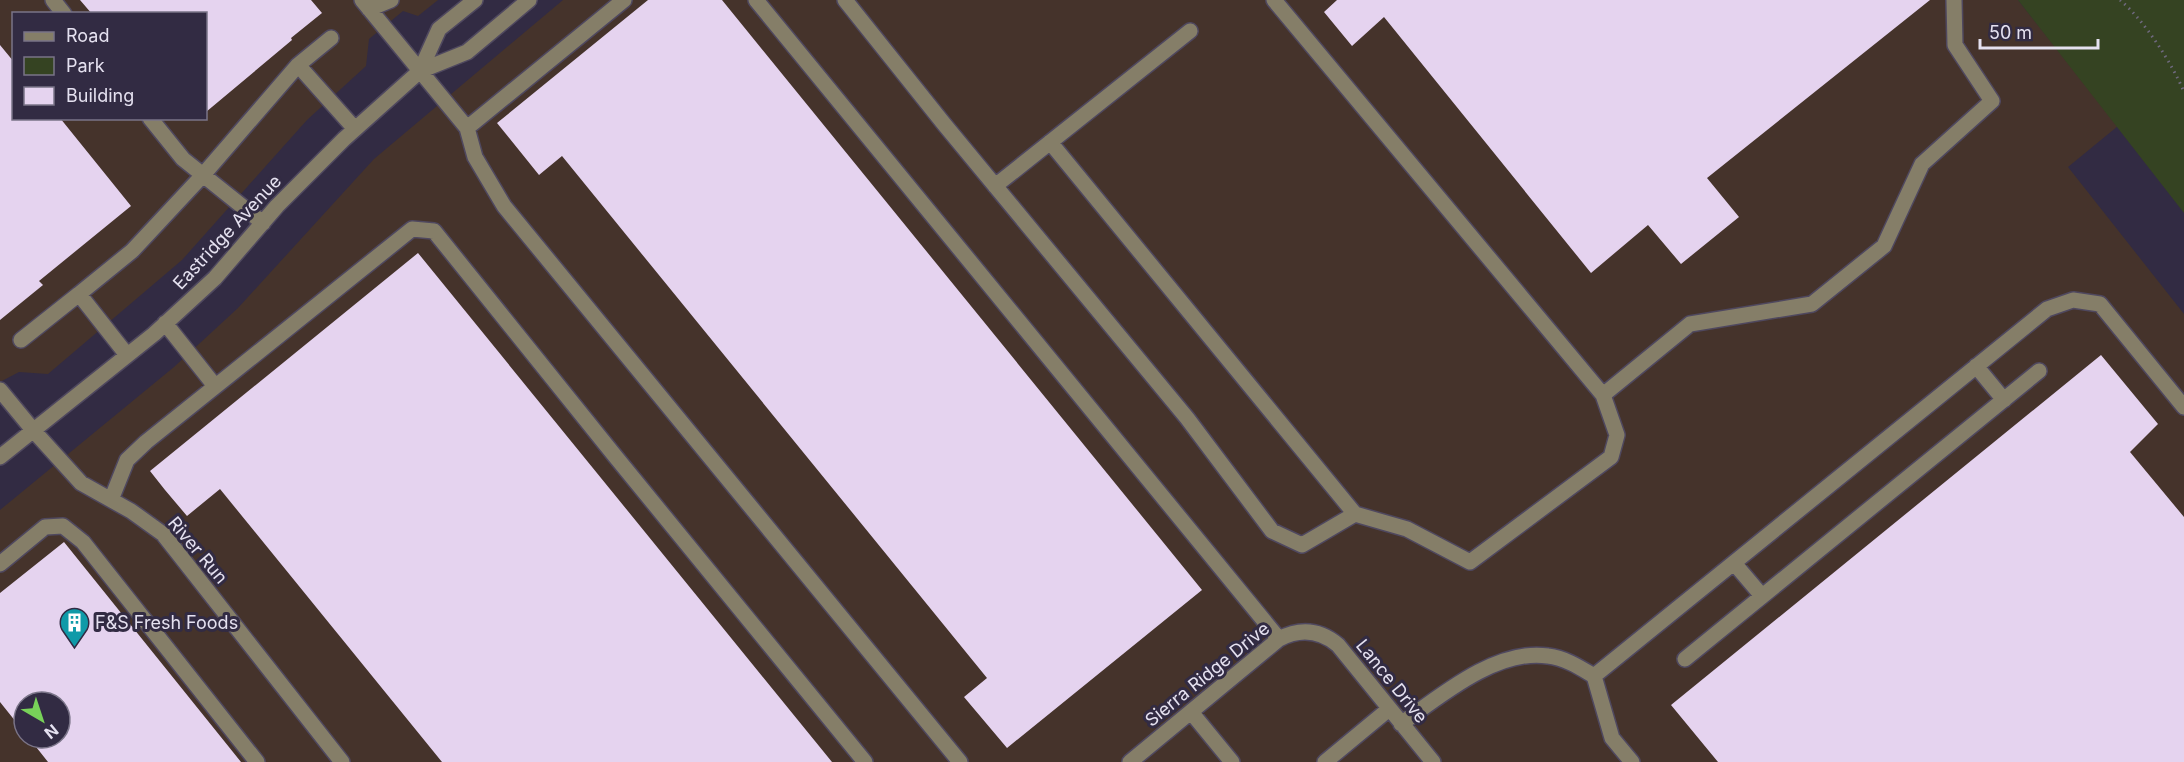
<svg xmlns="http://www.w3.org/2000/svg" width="2184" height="762" viewBox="0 0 2184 762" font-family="Inter,sans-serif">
	<rect width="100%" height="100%" fill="#322b43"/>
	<!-- industrial -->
	<path fill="#45332b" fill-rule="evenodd" d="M0,0h438l-20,16 -15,-5 -34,28 -3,27 -59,54 -125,140 -134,114 -29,-2 -19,10zM14,14h192v104h-192z
		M563,0h1455l100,126 -50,41 116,147v448h-2184v-252l174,-143 64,-59 136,-149zM24,702h36v36h-36z"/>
	<!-- green -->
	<path fill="#354322" d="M2018,0h166v213z"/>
	<!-- building -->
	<path fill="#e5d3ef" d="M80,0h231l11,13 -31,25 1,2 -86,72v-98h-114z
		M648,0h74l480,590 -195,158 -43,-51 23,-19 -425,-522 -23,19 -42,-52z
		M1337,0h593l-223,178 32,39 -58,47 -33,-39 -57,48 -207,-256 -32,29 -28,-34z
		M0,45l14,17v56h46l71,88 -92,75 4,4 -43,35z
		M418,253l414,509h-390l-222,-273 -33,27 -22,-26 -15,-19z
		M2101,355l57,69 -28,28 54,65v245h-466l-47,-57z
		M64,542l177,220h-193l-19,-24h31v-36h-36v30l-24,-30v-109z"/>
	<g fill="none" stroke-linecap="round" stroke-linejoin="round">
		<defs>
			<path id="minor" d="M53,0l11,14
				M362,0l105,128 157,-128
				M756,0l523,639
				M845,0l99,124 243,294 85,113 30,14 53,-31 52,15 63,33 141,-105 6,-22 -14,-40
				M1274,0l329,395 87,-71 122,-20 72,-58 38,-82 70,-63 -37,-56 -1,-45
				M369,9l22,-9
				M298,65l33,-27
				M420,71l19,-42 36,-29
				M150,118l33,41 80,64
				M467,128l8,29 29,49 456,556
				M1050,142l305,372
				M995,186l195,-155
				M165,323l50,63
				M21,340l58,-46
				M127,355l-48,-61 53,-43 71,-76 95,-110 57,64
				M1976,366l28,34
				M0,390l33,40 48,53 50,28 32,23 179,228
				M0,457l154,-123 61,-56 62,-72 67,-67 76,-68 47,-19 62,-52
				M111,500l16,-40 19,-18 266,-213 22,2 181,225 250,306
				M1734,563l28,33
				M0,564l45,-37 18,-1 20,16 174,220
				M1685,659l354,-288
				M1594,676l18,62 20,24
				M1191,712l41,50
				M1401,724c39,-28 96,-76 147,-68 17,2 31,11 46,20l453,-367 26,-9 27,4 84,103
				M1130,762l149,-123c21,-11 41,-9 59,6l95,117
				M1325,762l64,-53"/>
		</defs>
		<!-- minor casing -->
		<use href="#minor" stroke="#4f485f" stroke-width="18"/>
		<!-- path -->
		<path stroke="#6f697e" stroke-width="3" stroke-dasharray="1.5 4.5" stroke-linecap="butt" d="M2120,0c24,20 52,63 64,92"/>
		<!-- minor -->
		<use href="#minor" stroke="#857e68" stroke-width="15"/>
	</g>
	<!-- icons -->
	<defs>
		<symbol id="building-pin" viewBox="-11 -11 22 30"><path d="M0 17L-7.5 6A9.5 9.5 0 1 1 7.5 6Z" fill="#0f9aa8" stroke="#322b43"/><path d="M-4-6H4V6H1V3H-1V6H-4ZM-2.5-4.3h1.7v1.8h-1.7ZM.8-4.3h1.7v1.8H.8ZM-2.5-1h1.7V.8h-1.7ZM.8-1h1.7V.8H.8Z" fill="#fff"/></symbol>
	</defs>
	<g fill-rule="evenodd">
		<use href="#building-pin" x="58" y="606" width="33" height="45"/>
	</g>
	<g text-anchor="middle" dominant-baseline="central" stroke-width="6" stroke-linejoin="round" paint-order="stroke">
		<!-- street labels -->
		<g font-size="18" fill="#e5e1f0" stroke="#322b43">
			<text transform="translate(227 232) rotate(-47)">Eastridge Avenue</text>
			<text transform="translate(198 550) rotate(50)">River Run</text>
			<text transform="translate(1207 674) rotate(-39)">Sierra Ridge Drive</text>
			<text transform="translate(1392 681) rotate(51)">Lance Drive</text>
		</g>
		<!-- poi labels -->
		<g font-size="18" fill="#e5e1f0" stroke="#322b43" text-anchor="start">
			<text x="95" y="622">F&amp;S Fresh Foods</text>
		</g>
	</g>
	<!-- legend -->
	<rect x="12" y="12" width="195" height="108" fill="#322b43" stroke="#7a7488" stroke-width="1.5"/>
	<rect x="24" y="32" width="30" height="9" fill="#857e68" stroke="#7a7488" stroke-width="1.5"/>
	<text x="66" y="42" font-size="18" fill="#e5e1f0">Road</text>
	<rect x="24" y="57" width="30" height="18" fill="#354322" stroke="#7a7488" stroke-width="1.5"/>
	<text x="66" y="72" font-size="18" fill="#e5e1f0">Park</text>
	<rect x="24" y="87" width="30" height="18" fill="#e5d3ef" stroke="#7a7488" stroke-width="1.5"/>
	<text x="66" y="102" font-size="18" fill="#e5e1f0">Building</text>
	<!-- north arrow -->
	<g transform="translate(42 720) rotate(141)"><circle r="28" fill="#322b43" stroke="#7a7488" stroke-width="1.5"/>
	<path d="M0-4.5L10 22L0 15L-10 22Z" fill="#78d259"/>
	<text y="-9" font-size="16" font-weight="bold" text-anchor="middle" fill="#e5e1f0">N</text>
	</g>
	<!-- scale -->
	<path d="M1980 39v9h118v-9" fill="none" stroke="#e5e1f0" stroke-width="3"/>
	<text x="1989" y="39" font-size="18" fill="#e5e1f0" stroke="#322b43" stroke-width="4.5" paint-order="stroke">50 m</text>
</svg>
